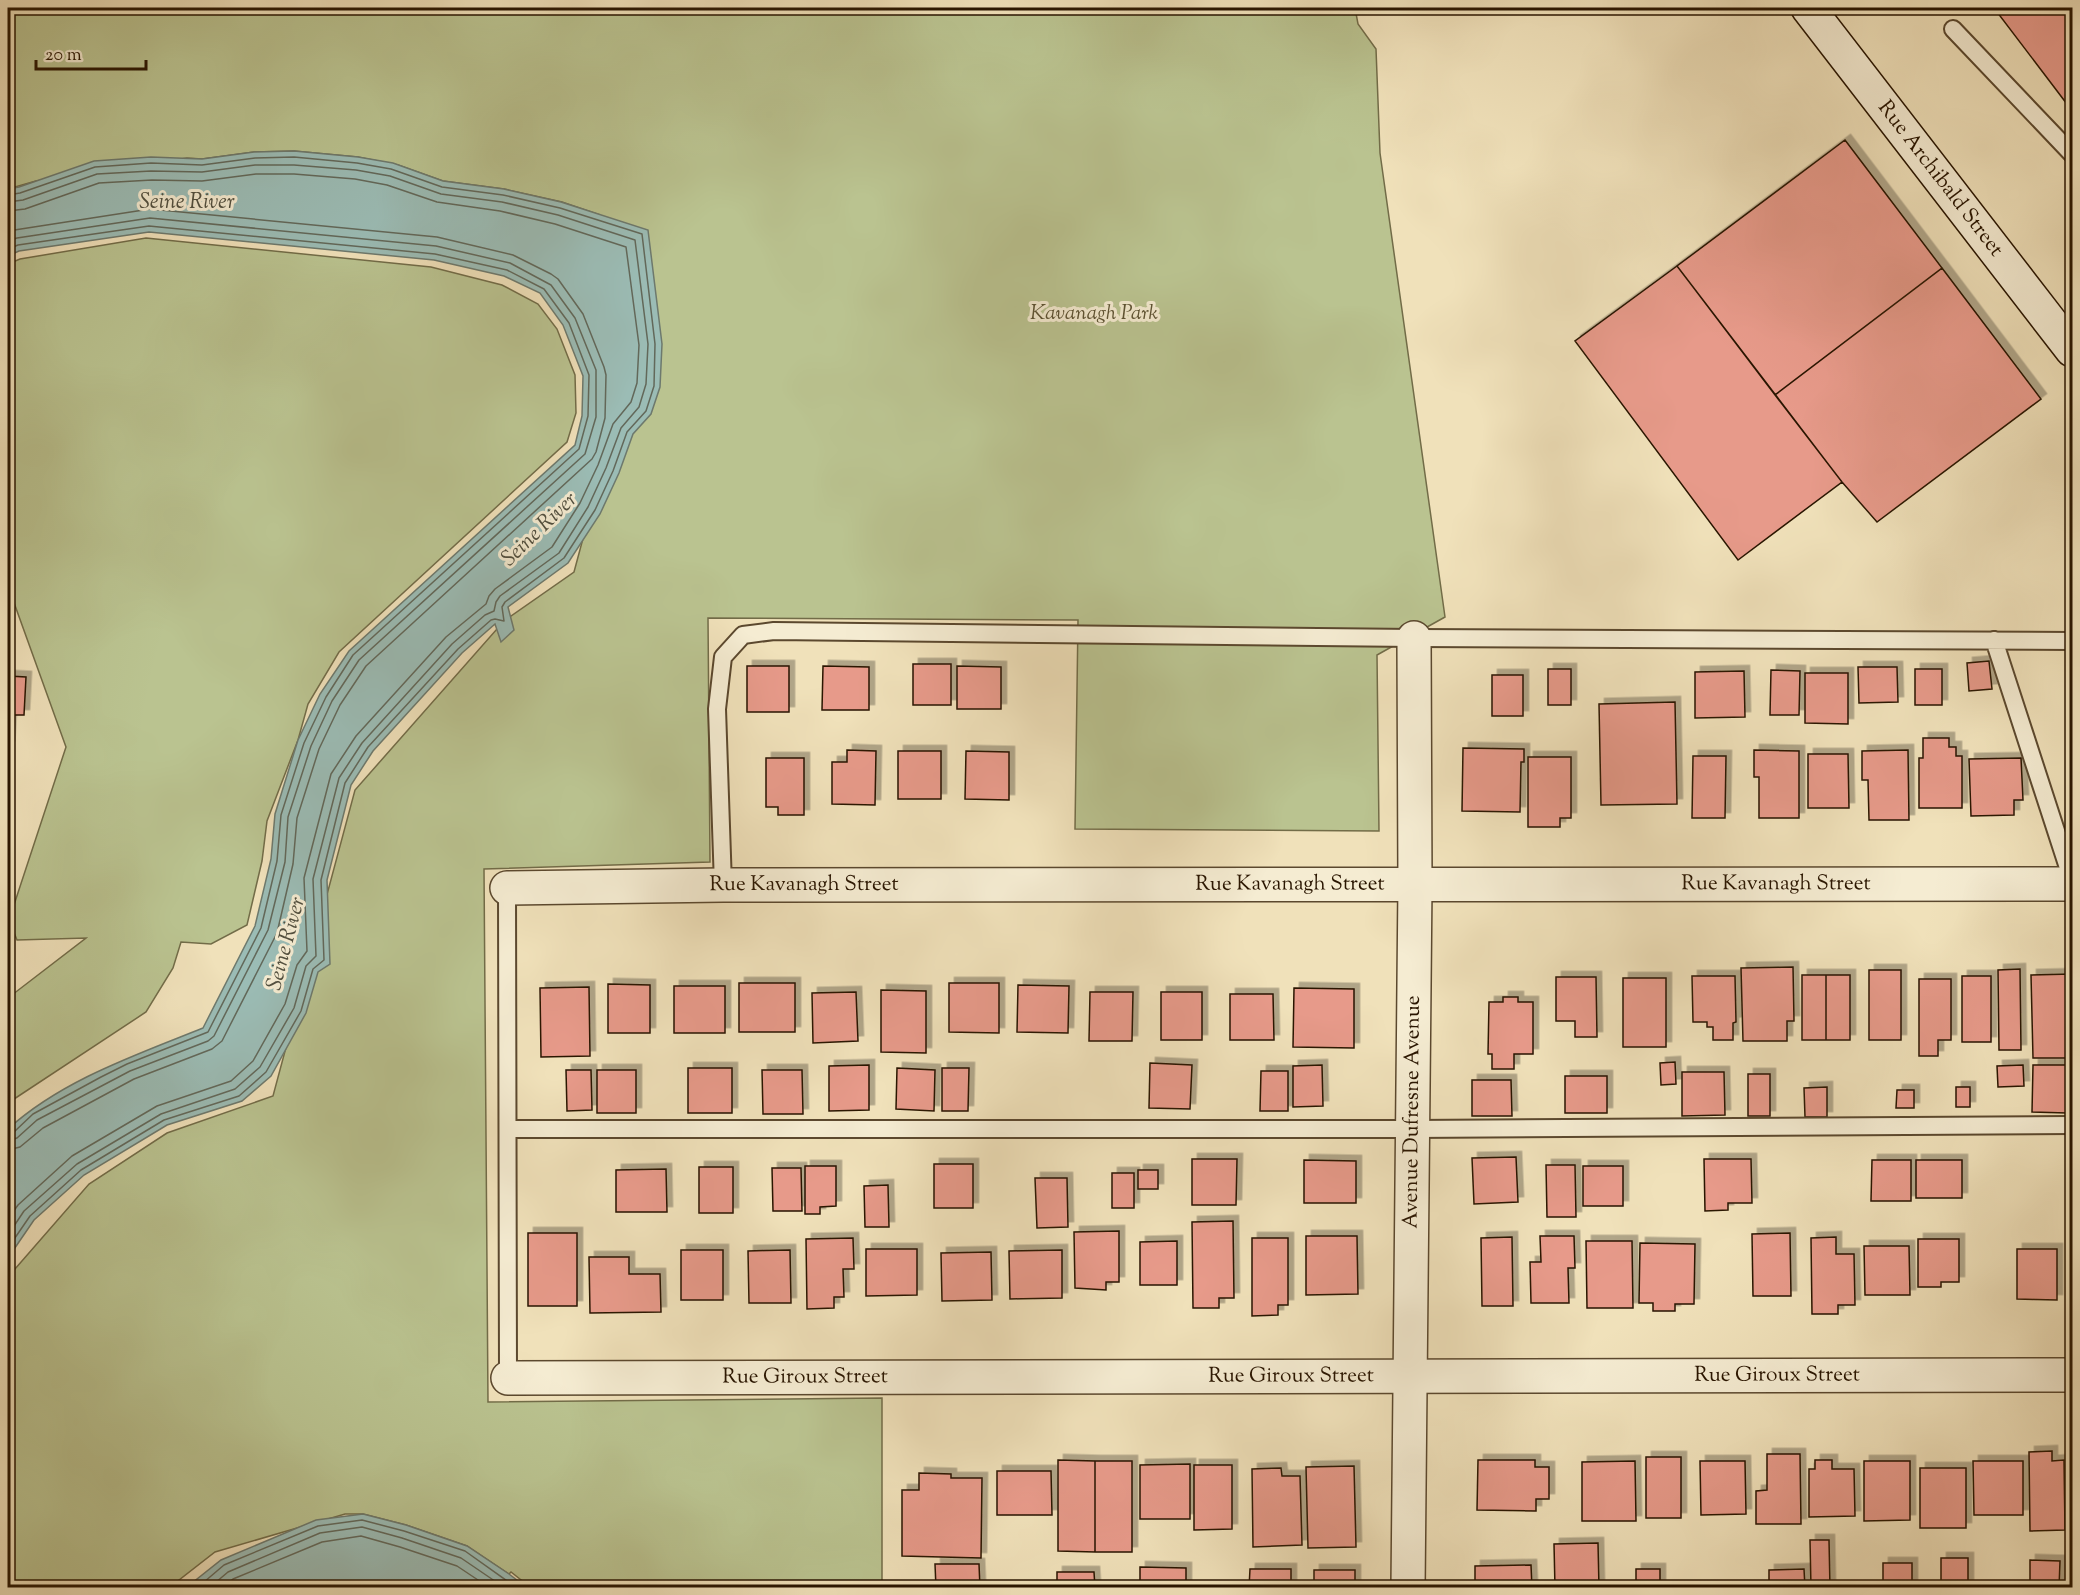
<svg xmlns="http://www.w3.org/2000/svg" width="2080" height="1595" viewBox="0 0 2080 1595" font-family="'Sorts Mill Goudy',serif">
	<defs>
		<filter id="shadow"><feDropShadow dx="5.5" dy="-5.5" stdDeviation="0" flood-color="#0004"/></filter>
	</defs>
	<rect width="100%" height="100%" fill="#f0e1ba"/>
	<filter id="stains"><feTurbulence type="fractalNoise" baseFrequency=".00333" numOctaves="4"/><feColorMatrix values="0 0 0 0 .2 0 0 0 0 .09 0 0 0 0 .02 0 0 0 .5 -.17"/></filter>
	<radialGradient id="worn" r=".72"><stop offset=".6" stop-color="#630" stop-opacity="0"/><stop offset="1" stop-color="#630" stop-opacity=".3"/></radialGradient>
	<!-- green -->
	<path fill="#bac390" stroke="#726c48" stroke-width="1.5" d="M8,8h1347l3,16 18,25 4,104 65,464 -68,38 2,176 -304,-2 3,-209 -370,-2 2,244 -226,7 4,533 394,-4v189h-352l-19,-15 -2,2 -42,-28 -61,-21 -43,-11h-18l-130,38 -45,35h-162v-310l81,-93 78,-51 106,-37 82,-306 149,-169 70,-49 79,-294 -53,-63 -38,-13 -58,-13 -61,-8 -45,-16 -40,-8 -64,-6 -40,1 -52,7 -15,-1 -151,23 -28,8z
		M146,238l285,29 71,18 36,19 19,25 18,46 1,38 -9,29 -228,210 -31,52 -10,36 -31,81 -5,40 -15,64 -36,19 -30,-2 -8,26 -27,44 -138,91v-105l78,-60 -69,2 -8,-20 57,-173 -58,-161v-322l12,-5z"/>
	<!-- water -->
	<path fill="#9bbcb5" stroke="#6d796d" stroke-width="1.5" d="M294,151l64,6 35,6 50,18 61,8 57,13 87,28 14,114 -2,43 -9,27 -18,20 -14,39 -19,41 -32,49 -60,44 6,23 -13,12 -6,-18 -33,29 -89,98 -22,34 -24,95 3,84 -12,8 -12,41 -35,63 -29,25 -75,24 -83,50 -50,45 -26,38v-129c54,-49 128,-74 195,-101l52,-102 16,-67 4,-45 23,-74 22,-46 29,-43 226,-206 7,-29 1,-40 -20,-51 -23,-32 -36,-17 -70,-16 -285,-28 -130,19 -11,5v-67l11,-2 75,-26 57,-4 51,2 52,-7z
		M363,1514l43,11 61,21 42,28 17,13h-339l34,-27 95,-40z"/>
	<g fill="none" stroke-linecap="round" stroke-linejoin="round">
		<!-- shore -->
		<path stroke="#62685a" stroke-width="1.5" d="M8,195l12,-2 75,-26 56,-4 51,2 53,-7 39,-1 63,6 34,6 51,18 61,8 57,13 82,26 13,110 -1,42 -8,25 -19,21 -14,39 -18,39 -31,48 -59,44 -3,5 2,14 -9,-2 -4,1 -33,29 -90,98 -23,36 -24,97 3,80 -11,9 -12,42 -35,61 -27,24 -75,24 -83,50 -51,46 -22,32
			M8,202l15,-2 74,-26 54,-3 51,1 53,-7h39l62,5 34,6 51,18 61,8 56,13 77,25 13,104 -2,40 -7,23 -18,21 -15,40 -18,39 -29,46 -59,43 -4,6 -2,9 -9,4 -33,29 -90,99 -23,35 -26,101 3,77 -10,10 -12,42 -34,59 -25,22 -74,25 -84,50 -53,47 -16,24
			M8,211l17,-2 74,-26 53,-3 50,1 54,-7h38l61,5 32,6 50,17 63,9 55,13 71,23 13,98 -2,38 -6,19 -18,22 -15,41 -18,38 -28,44 -57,42 -6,7 -3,8 -40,33 -90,99 -25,38 -27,104 3,73 -10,14 -12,39 -32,57 -22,20 -74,25 -85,50 -54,49 -10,14
			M8,231l142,-22 287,28 76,18 38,19 7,5 25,35 21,53 2,8 -1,43 -9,34 -4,7 -226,207 -26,39 -21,44 -22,69 -4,46 -16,69 -55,108 -10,8 -78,30 -91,49 -23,19 -12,3
			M8,241l9,-3 133,-20 286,28 74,17 41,22 24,33 21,52v47l-11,37 -226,206 -27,41 -21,45 -23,71 -3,45 -17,68 -54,106 -6,5 -78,30 -93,49 -20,18 -9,3
			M8,249l10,-4 131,-19 286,28 72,16 37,19 25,34 20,52 -1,41 -9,33 -226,206 -27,42 -22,46 -23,72 -4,46 -16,67 -53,104 -81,32 -26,13 -68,37 -19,18 -6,1
			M197,1588l27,-23 94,-39 44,-6 42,11 61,20 52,37
			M209,1588l19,-16 92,-39 42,-6 40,11 59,20 44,30
			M223,1588l10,-9 89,-37 39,-6 39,11 57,19 33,22"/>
	</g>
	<!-- building -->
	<path fill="#e79a8a" stroke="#291500" stroke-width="1.5" filter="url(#shadow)" d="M1994,8h78v98l-2,2z
		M1845,140l97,128 -167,127 -98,-129z
		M1677,266l165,216 -104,78 -163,-219z
		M1942,268l99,131 -164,123 -35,-40 -67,-87z
		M1989,661l3,28 -23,2 -2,-28z
		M913,664h38v41h-38z
		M747,666h42v46h-42z
		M823,666l46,1v43h-47z
		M957,666l44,1v42h-44z
		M1858,667h39l1,35 -39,1z
		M1548,669h23v36h-23z
		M1915,669h27v36h-27z
		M1771,670l29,1 -1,44h-29z
		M1744,671l1,46 -50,1v-46z
		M1805,673h43v51l-43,-1z
		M1492,675h31v41h-31z
		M8,676l18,1 -2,38h-13l-2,32z
		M1675,702l2,102 -76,1 -2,-101z
		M1923,738h26v9h7v9h6v52h-43v-50h4z
		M1463,748l61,1v13h-3l-1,50 -58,-1z
		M847,750l29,1 -1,54 -43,-1v-42h15z
		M1754,750l45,1v67h-40v-41h-5z
		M1908,750l1,70h-40l-1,-40h-6v-29z
		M898,751h43v48h-43z
		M966,751l43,1v48l-44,-1z
		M1808,754h40l1,54h-41z
		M1693,756h33l-1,62h-33z
		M1528,757h43v61h-11v9h-32z
		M766,758h38v57h-26v-8h-12z
		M2021,758l2,42h-9v15l-43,1 -2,-57z
		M1793,967l1,54h-7v20h-44l-2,-73z
		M2020,969l1,81h-22l-1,-80z
		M1869,970h32v70h-32z
		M2072,974v84h-39l-2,-83z
		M1802,975h24v65h-24z
		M1826,975h24v65h-24z
		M1692,976h43l1,46 -3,1v17h-20v-13h-6v-5h-14z
		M1962,976h29v66h-29z
		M1556,977h40l1,60h-22v-16h-19z
		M1623,978h43v69h-43z
		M1919,979h32v61h-13v16h-19z
		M739,983h56v49h-56z
		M949,983h50v50l-50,-1z
		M608,984l42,1v48h-42z
		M1018,985l51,1 -1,47 -51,-1z
		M674,986h51v47h-51z
		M589,987l1,69 -49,1 -1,-69z
		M1294,988l60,1v59l-61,-1z
		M881,990l45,1v62l-45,-1z
		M856,992l2,49 -45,2 -1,-50z
		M1090,992h43l-1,49h-43z
		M1161,992h41v48h-41z
		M1230,994h43l1,46h-44z
		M1503,997h15v5h15v52h-19v15h-22v-15h-4l1,-52h14z
		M1675,1062l1,22 -15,1 -1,-22z
		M1150,1063l42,2 -2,44 -41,-1z
		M869,1065v45l-40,1v-45z
		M1322,1065l1,41 -30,1v-41z
		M2023,1065l1,21 -26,1 -1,-21z
		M2033,1065h35l-1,48 -35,-1z
		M688,1068h44v45h-44z
		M897,1068l38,2 -1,41 -38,-2z
		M942,1068h27l-1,43h-26z
		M566,1070h25l1,40 -25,1z
		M597,1070h39v43h-39z
		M762,1070h40l1,44h-40z
		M1261,1071h27v40h-28z
		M1682,1072h42l1,43 -43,1z
		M1748,1074h22v42h-22z
		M1565,1076h42v37h-42z
		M1472,1080h39l1,36h-40z
		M1827,1087v30h-22l-1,-29z
		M1956,1087h14v20h-14z
		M1897,1090h17v18h-18z
		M1516,1157l2,45 -44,2 -2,-46z
		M1192,1159h45l-1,46h-44z
		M1704,1159h47l1,44h-24v7l-23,1z
		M1304,1160l52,1v42h-52z
		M1872,1160h39v41h-40z
		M1916,1160h46v38h-46z
		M934,1164h39v44h-39z
		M1546,1165h29l1,52h-29z
		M805,1166h31v40l-16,1v7h-15z
		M1583,1166h40v40h-40z
		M699,1167h34v46h-34z
		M772,1168h29l1,43h-29z
		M666,1169l1,43h-51v-42z
		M1138,1170h20v19h-20z
		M1112,1173h22v35h-22z
		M1035,1178h32l1,49 -31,1z
		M888,1185l1,42h-24l-1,-41z
		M1233,1221l1,77h-15v10h-26l-1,-86z
		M1119,1231v51h-13v8l-31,-2 -1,-56z
		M528,1233h49v73h-49z
		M1790,1233l1,63h-38l-1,-62z
		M1306,1236h51l1,58 -52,1z
		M1540,1236h34l1,32h-7l1,35h-38l-1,-41h11z
		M1512,1237l1,69h-31l-1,-68z
		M1836,1237v17h18l1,51h-17v9h-26l-1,-76z
		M853,1238l1,31h-11l1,28h-10v11l-27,1 -1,-70z
		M1252,1238h36v67h-10v10l-26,1z
		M1918,1239h41v43h-18v5h-23z
		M1177,1241v44h-37v-43z
		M1586,1241h46l1,67h-46z
		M1640,1243l55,1 -1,60h-19v7h-22v-8h-14z
		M1864,1246h45l1,49h-45z
		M866,1249h51v46l-51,1z
		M2017,1249h40v51l-40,-1z
		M681,1250h42v50h-42z
		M790,1250l1,53h-42l-1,-52z
		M1062,1250v48l-52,1 -1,-48z
		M991,1252l1,48 -50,1 -1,-48z
		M589,1257h40v17h31l1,38 -71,1z
		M2052,1451v10l12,-1 1,70 -35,1 -1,-79z
		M1767,1454h33l1,70h-45v-33l11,-1z
		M1646,1457h35v61h-35z
		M1058,1460l37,1v91l-37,-1z
		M1478,1460h57v7h14v32h-13v12l-59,-1z
		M1815,1460h17v9h22l1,47 -46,1v-48h6z
		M1095,1461h37v91h-37z
		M1635,1461l1,60h-54v-59z
		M1700,1461h45l1,53 -45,1z
		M1864,1461h46v59l-46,1z
		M1973,1461h50v54h-49z
		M1190,1464v55h-50v-54z
		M1194,1465h38v64l-38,1z
		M1354,1466l2,81 -48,1 -2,-81z
		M1281,1468l1,8h18l2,69 -49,2 -1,-78z
		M1920,1468h46v60h-46z
		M997,1471h54l1,44h-55z
		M919,1473l32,1v4h31l-1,80 -79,-2v-66h17z
		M1810,1540h19l1,48h-19z
		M1598,1543l1,45h-44l-1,-44z
		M1941,1558h27v30h-27z
		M2030,1560l30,1 -1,27h-29z
		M1883,1563h29v25h-29z
		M935,1564h44l1,24h-44z
		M1531,1565l1,23h-57v-22z
		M1140,1567l46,1v20h-46z
		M1250,1569h41v19h-42z
		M1636,1569h24v19h-24z
		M1804,1569l1,19h-36v-18z
		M1314,1570h41v18h-41z
		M1057,1572h37l1,16h-38z"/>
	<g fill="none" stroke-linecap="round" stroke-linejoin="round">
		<defs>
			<path id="service" d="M1953,29l119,125
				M1994,640l78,240
				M723,885l-6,-176 6,-52 20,-22 31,-4 640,7 658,3
				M507,888l1,490
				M508,1129h905l659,-4"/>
			<g id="minor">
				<path id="s1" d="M507,888l216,-3 1349,-1"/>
				<path id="s2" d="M508,1378l1564,-3"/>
				<path id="s3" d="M1408,1588l7,-704 -1,-246"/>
			</g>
			<g id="secondary">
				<path id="s4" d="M1808,8l264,342"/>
			</g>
		</defs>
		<!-- service casing -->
		<use href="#service" stroke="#5b482e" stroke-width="20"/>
		<!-- minor casing -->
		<use href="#minor" stroke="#5b482e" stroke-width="36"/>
		<!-- secondary casing -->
		<use href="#secondary" stroke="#291500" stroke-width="36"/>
		<!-- service -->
		<use href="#service" stroke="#f5ecd2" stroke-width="16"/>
		<!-- minor -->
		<use href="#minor" stroke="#f5ecd2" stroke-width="33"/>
		<!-- secondary -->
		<use href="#secondary" stroke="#f5ecd2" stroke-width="33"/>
	</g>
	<g text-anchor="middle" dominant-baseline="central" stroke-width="6" stroke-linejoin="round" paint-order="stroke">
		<!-- street labels -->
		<g font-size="21" fill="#291500" stroke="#f5ecd2">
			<text stroke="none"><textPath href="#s4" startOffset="216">Rue Archibald Street</textPath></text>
			<text stroke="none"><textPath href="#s1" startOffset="1269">Rue Kavanagh Street</textPath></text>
			<text stroke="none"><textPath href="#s1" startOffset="297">Rue Kavanagh Street</textPath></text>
			<text stroke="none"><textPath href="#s1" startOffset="783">Rue Kavanagh Street</textPath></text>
			<text stroke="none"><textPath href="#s3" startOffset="476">Avenue Dufresne Avenue</textPath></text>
			<text stroke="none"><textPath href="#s2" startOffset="1269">Rue Giroux Street</textPath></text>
			<text stroke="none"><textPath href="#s2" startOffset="783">Rue Giroux Street</textPath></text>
			<text stroke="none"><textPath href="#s2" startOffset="297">Rue Giroux Street</textPath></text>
		</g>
		<!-- park labels -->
		<g font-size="21" font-style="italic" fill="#5c5232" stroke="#f5ecd2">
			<text x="1094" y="314">Kavanagh Park</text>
		</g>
		<!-- water labels -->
		<g font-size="22" font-style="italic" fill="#514f3f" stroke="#f5ecd2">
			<text x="187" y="203">Seine River</text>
			<text transform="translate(540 530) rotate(-44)">Seine River</text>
			<text transform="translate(287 944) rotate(-75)">Seine River</text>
		</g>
	</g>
	<!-- margin -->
	<rect width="2080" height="1595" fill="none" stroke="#f0e1ba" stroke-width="30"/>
	<rect x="9" y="9" width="2062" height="1577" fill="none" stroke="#291500" stroke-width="3"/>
	<rect x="15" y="15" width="2050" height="1565" fill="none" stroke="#291500" stroke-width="1.5"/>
	<!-- scale -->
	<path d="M36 60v9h110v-9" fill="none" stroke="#291500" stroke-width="3"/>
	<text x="45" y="60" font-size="18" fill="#291500" stroke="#f5ecd2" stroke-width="4.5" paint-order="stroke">20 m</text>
	<rect width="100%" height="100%" filter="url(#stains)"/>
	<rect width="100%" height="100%" fill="url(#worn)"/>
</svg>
